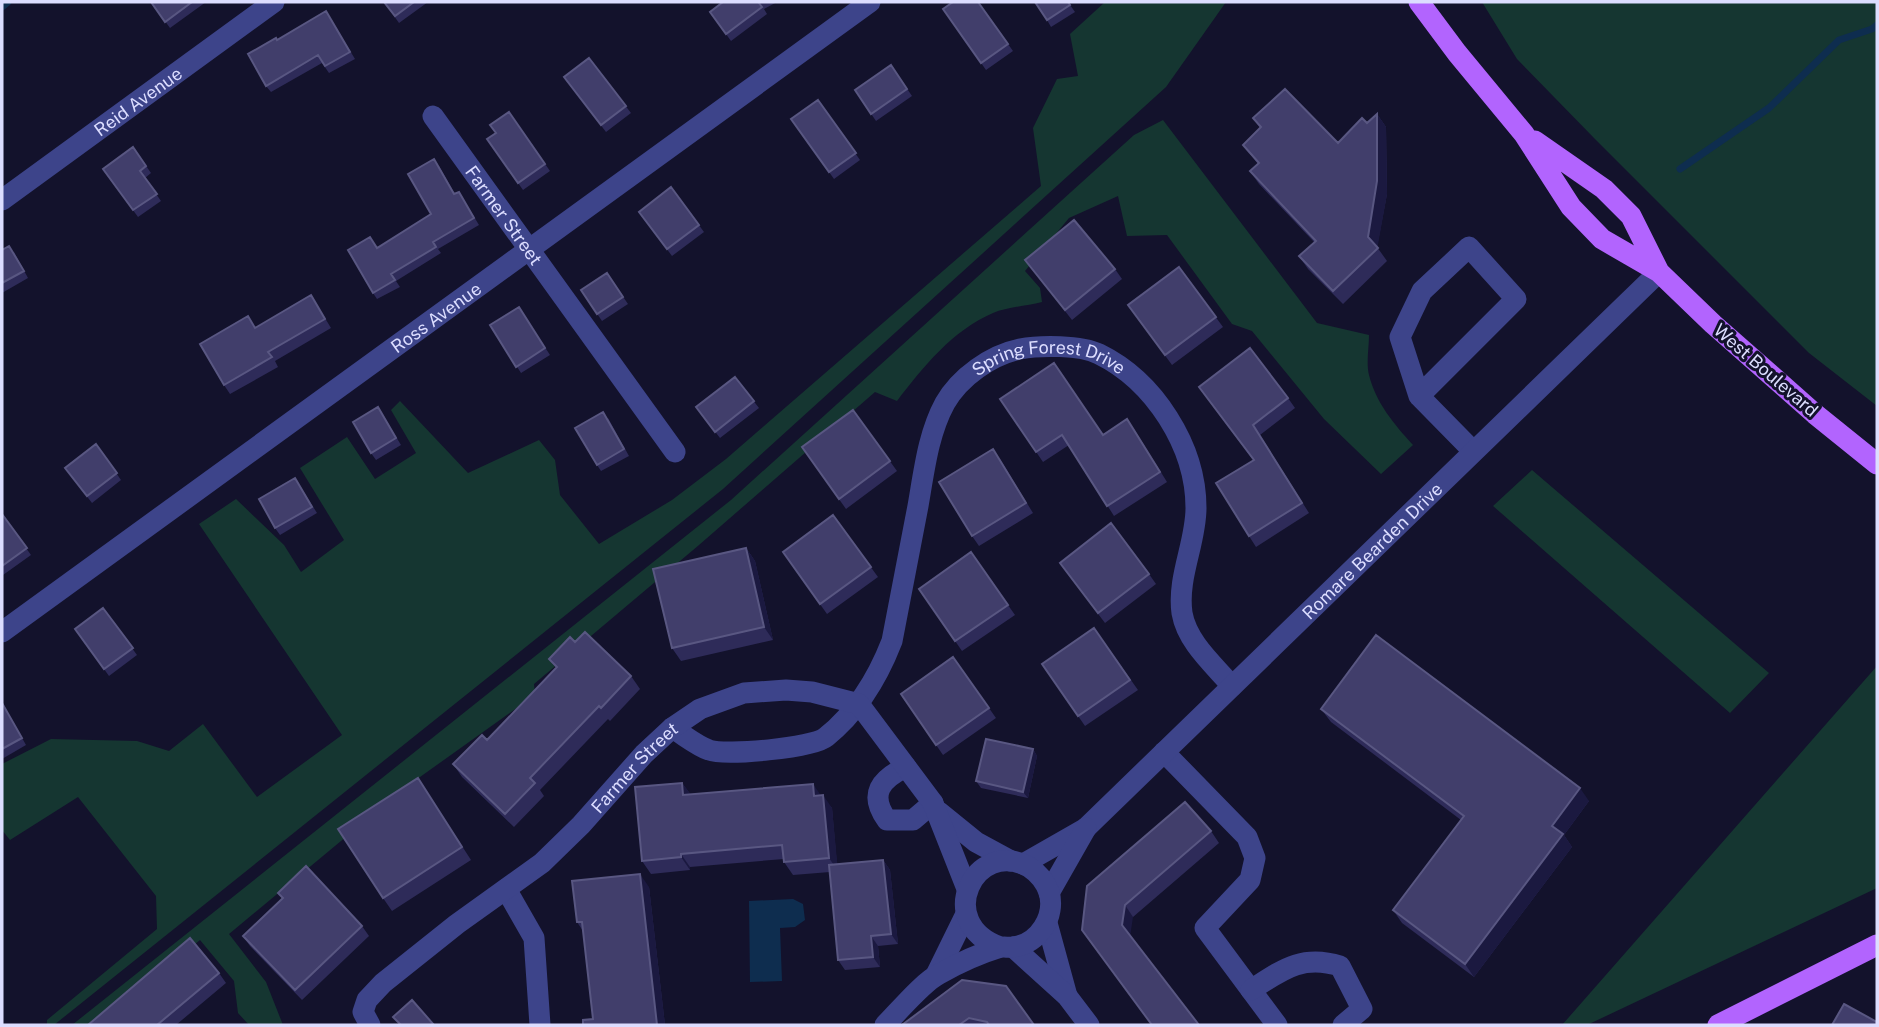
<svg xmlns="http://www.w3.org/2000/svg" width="1879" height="1027" viewBox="0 0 1879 1027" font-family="'Public Sans',sans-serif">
	<rect width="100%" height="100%" fill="#13122c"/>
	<!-- green -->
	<path fill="#153631" d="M1105,2h121l-60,85 -443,402 -669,536h-7v-5l110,-91 -1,-33 -78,-99 -68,43 -8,-10v-66l49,-25 86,2 32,10 34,-27 54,73 85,-62 -143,-211 37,-25 48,46 17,27 43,-32 -44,-72 47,-31 28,42 41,-26 -25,-43 9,-9 68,72 71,-33 16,20 5,35 39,49 73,-44 54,-41 315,-273 -8,-58 24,-49 21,-3 -8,-42z
		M1482,2h395v404l-68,-53 -215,-215 -77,-79z
		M1163,120l154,203 52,12c0,13 -3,28 0,40 7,28 25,49 44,70l-32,29 -57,-55 -72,-88 -20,-7 -65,-89 -40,1 -9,-40 -49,22 -44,53 15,17 2,14c-16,4 -35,5 -49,11 -40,17 -70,54 -96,88l-22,-9 -176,153 -165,139 1,11 -129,92 -177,147 37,48 17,43h-34l-11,-12 -4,-32 -34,-41 -101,85h-27l659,-525 403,-365z
		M1532,470l237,203 -39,40 -237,-207z
		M1877,666v222l-290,137h-25z"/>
	<!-- water -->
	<path fill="#0e2d4f" d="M793,899l10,5 2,16 -10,7 -15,1 2,53 -32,1 -1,-81z"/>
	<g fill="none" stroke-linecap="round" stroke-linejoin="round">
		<!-- stream -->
		<path stroke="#0e2d4f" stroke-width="7" d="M2,7l6,-5
			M1680,169l89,-61 70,-68 33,-11 5,-4"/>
		<!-- minor -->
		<g stroke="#3d448a" stroke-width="21">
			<path id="s1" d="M433,116l242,336"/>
			<path id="s2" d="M2,200l272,-198"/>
			<path d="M1419,396l97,-97 -47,-52 -47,44 -22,46 19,59 54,55"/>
			<path id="s3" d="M2,632l868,-630"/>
			<path id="s4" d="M672,728c12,7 25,18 37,22 16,6 104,-2 117,-13 30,-24 52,-60 66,-96 9,-45 17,-90 26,-135 6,-34 10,-72 27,-103 15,-26 46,-48 75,-54 20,-4 61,-4 79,5 55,27 97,92 97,154 0,35 -19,69 -14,105 5,29 31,51 50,73"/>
			<path d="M1164,752l83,85 8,21 -5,22 -45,48 72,97"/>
			<path d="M906,767c-25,12 -38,27 -19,53h26l20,-17"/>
			<path d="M939,812l37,30 35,19"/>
			<path id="s5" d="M1023,864l63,-36 573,-556"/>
			<path d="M506,889l28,49 6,87"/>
			<path d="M1049,893l37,-65"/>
			<path d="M1047,923l20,73"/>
			<path d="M1013,947l54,49 22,29"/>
			<path d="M936,975l30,-61"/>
			<path d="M1251,990c31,-20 51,-36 89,-24l22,43 -19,16"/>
			<path id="s6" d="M370,1025l-7,-13 4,-12 16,-17 74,-59 85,-61 39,-38 63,-71 28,-26 28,-19 44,-16 42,-3 26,2 47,12 74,99 34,86"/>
			<path d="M885,1025c13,-13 38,-43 54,-51 18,-10 39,-20 59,-26 5,-2 10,0 15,-1 26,-3 43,-31 36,-55 -4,-11 -11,-19 -20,-25 -54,-30 -96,56 -29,80"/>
		</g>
		<!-- major -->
		<path stroke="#b264fe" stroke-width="21" d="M1419,2l38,51 67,81 47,73 31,32 57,33 54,52 102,90 62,50
			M1535,141l69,48 27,27 28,56
			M1718,1025l159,-80"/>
	</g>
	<!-- wall -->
	<path fill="#2e2b59" d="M151,2h55l-36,26z
		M384,2h44l-29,21z
		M723,2h54l-13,7 3,5 -36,27 -21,-29z
		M978,2l35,49 -27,19 -43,-61z
		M1068,2l7,10 -24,15 -4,-7z
		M326,11l29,48 -26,14 -7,-10 -51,29 -5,-6 11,-46z
		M589,58l42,55 -25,19 -42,-55z
		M891,65l21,31 -36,25 -21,-31z
		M818,100l42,60 -26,19 -38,-53z
		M509,112l41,59 -27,19 -36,-51 9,-6z
		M1377,114l9,13 1,67 -10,53 10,14 -44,43 -35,-35 -9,-13 15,-14 -55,-58 -9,-13 8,-7 -15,-19 17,-17 -7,-10 85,25 29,-20z
		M133,147l18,26 -6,5 16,23 -23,16 -35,-48z
		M439,166l16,28 4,-2 20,33 -41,24 3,4 -45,28 4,6 -23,12 -4,-6 4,-45 54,-34z
		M671,187l33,45 -32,24 -33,-44z
		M2,250l12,2 14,26 -26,15z
		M1025,260l90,9 7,10 -50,41z
		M1179,267l44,60 -51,38 -44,-60z
		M607,273l21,31 -26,17 -21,-31z
		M317,305l14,23 -56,33 3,6 -48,27 -6,-9 32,-58z
		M519,307l31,48 -29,18 -31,-48z
		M735,377l24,31 -39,30 -24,-31z
		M1206,397l82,1 7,10 -35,27 49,78 -53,34 -7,-11 4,-76z
		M1000,399l103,36 31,-6 33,53 -53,34 -45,-71 -26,17z
		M378,407l23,38 -25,15 -5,-7z
		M853,410l44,61 -51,38 -44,-62z
		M608,418l21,38 -28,15 -4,-6z
		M96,444l25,36 -29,23 -27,-35z
		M1000,459l33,54 -54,33 -7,-10z
		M295,478l22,35 -37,22 -5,-7z
		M2,514l29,41 -28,20 -1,-1z
		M833,515l45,62 -51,37 -44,-62z
		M746,548l9,13 18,79 -92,21 -9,-13z
		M971,552l44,63 -53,36 -43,-62z
		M1067,573l82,1 7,10 -51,39z
		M103,608l34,47 -28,21 -34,-47z
		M1094,628l44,62 -53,36 -43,-62z
		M575,642l56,34 9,13 -30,32 -2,-2 -68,71 4,6 -30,31 -52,-50 -9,-13 34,-24 69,-72 -7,-9z
		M953,657l43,61 -53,37 -42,-61z
		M2,702l24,43 -24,14z
		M1321,709l268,92 -25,34 8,12 -98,130 -72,-54 -9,-13 68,-90 -130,-98z
		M1033,749l4,7 -9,42 -47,-10 -5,-7z
		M418,778l53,82 -79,51 -9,-13z
		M682,783l9,12 130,1 11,12 5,57 46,-5 7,10 8,74 -20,2 2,21 -35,3 -7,-10 -8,-88 -37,3 -9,-13v-3l-94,8v3l-39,4 -9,-13z
		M1211,831l8,12 -86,74 -51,13z
		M649,887l16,138h-82l10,-6 -10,-88 -6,-9z
		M278,893l84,33 7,10 -67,64 -52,-54 -7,-10 39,-37z
		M219,973l7,10 -50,42h-88z
		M1006,986l28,39h-132z"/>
	<!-- shaded-wall -->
	<path fill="#1b1940" d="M1377,114l9,13 1,67 -10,56 -9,-13z
		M746,548l9,13 18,79 -9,-13z
		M1033,749l4,7 -9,42 -5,-6z
		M682,783l10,13 -9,-1z
		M813,784l9,13 -8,-1z
		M1580,788l9,13 -25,34 8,12 -98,130 -9,-13 87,-138z
		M823,795l9,13 6,63 -9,-13z
		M681,854l9,13v3l-9,-13z
		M883,860l7,10 8,74 -7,-10z
		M640,874l9,13 16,138h-8z
		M1125,905l8,12 -3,20 -8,-12z
		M871,936l7,10 2,21 -7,-10z"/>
	<!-- building -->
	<path fill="#413e6b" stroke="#595782" stroke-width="2" d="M151,2h41l-27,20z
		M384,2h30l-19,14z
		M723,2h37l-1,1 3,4 -36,27 -16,-22z
		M953,2h25l30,42 -27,19 -38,-54z
		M1035,2h33l2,3 -23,15z
		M326,11l24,41 -25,14 -7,-11 -52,31 -18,-32 28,-16 1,2z
		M589,58l37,48 -25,19 -37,-48z
		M891,65l16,24 -36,25 -16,-24z
		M1285,89l53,54 24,-25 5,5 10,-9v67l-9,56 10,11 -45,43 -34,-35 17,-15 -66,-70 9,-8 -16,-18 18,-18 -8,-9z
		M818,100l38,53 -27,19 -38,-53z
		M509,112l36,52 -27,19 -31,-44 9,-6 -6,-8z
		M133,147l13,19 -6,5 17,23 -24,16 -30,-41z
		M434,159l20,35 5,-2 15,26 -41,24 3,5 -45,27 4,6 -22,13 -25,-43 22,-13 7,11 54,-34 -23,-40z
		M671,187l28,38 -32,24 -28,-37z
		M1074,220l41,49 -50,41 -40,-50z
		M9,246l15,25 -22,12v-33z
		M1179,267l37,50 -51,38 -37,-50z
		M607,273l16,24 -26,17 -16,-24z
		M311,295l14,24 -57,33 4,5 -48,28 -24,-41 48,-28 7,12z
		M519,307l26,41 -29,19 -26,-42z
		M1250,348l38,50 -35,27 49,78 -53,33 -33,-53 38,-23 -55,-73z
		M1054,363l49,72 24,-16 33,53 -53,34 -45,-71 -26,17 -36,-53z
		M735,377l19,24 -39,31 -19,-25z
		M378,407l18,31 -25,15 -18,-31z
		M853,410l37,51 -51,38 -37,-52z
		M603,412l21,37 -27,16 -22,-37z
		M96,444l21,29 -30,23 -22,-28z
		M993,449l33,54 -54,33 -33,-54z
		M295,478l17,29 -37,21 -16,-29z
		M2,514l25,34 -25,18z
		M833,515l38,52 -51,37 -37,-52z
		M1111,523l38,51 -51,39 -38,-50z
		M746,548l18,79 -92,21 -19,-79z
		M971,552l37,53 -53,36 -36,-52z
		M103,608l30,40 -29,21 -29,-40z
		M1094,628l36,52 -52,36 -36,-52z
		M585,632l46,44 -30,32 -2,-2 -69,72 5,5 -30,31 -52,-50 29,-29 5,5 70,-73 -8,-8 21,-22 5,5z
		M1376,635l204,153 -28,38 11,8 -98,130 -72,-54 71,-94 -143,-107z
		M953,657l36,51 -53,37 -35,-51z
		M2,703l20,35 -20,11z
		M986,739l47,10 -10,43 -47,-11z
		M418,778l44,69 -79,51 -45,-69z
		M682,783l1,12 130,-11 1,12 9,-1 6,63 -45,4 -2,-17 -101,9v3l-39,4 -7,-74z
		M1185,802l26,29 -86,74 -3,20 77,100h-47l-70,-95 5,-44z
		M883,860l8,74 -20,2 2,21 -35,3 -9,-95z
		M306,866l56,60 -67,64 -52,-54 40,-38 -5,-5z
		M640,874l17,151h-74v-5l10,-1 -11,-97h-5l-5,-41z
		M190,938l29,35 -62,52h-69z
		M962,980l44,6 28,39h-45l-2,-3 -18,-4 -10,7h-57z
		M412,1000l22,25h-33l-8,-8z
		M1844,1004l33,18v3h-45z"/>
	<g text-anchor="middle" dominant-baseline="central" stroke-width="6" stroke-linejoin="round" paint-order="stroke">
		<!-- street labels -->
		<g font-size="18" fill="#dcddff" stroke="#13122c">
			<text stroke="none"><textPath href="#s2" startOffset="168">Reid Avenue</textPath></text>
			<text stroke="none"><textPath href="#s1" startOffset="122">Farmer Street</textPath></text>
			<text stroke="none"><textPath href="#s3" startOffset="536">Ross Avenue</textPath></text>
			<text transform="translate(1766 370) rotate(41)">West Boulevard</text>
			<text stroke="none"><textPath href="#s4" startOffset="648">Spring Forest Drive</textPath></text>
			<text stroke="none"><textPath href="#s5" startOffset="471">Romare Bearden Drive</textPath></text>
			<text stroke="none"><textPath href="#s6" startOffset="383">Farmer Street</textPath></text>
		</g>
	</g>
	<!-- border -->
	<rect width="1879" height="1027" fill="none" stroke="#dcddff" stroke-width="7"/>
</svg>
